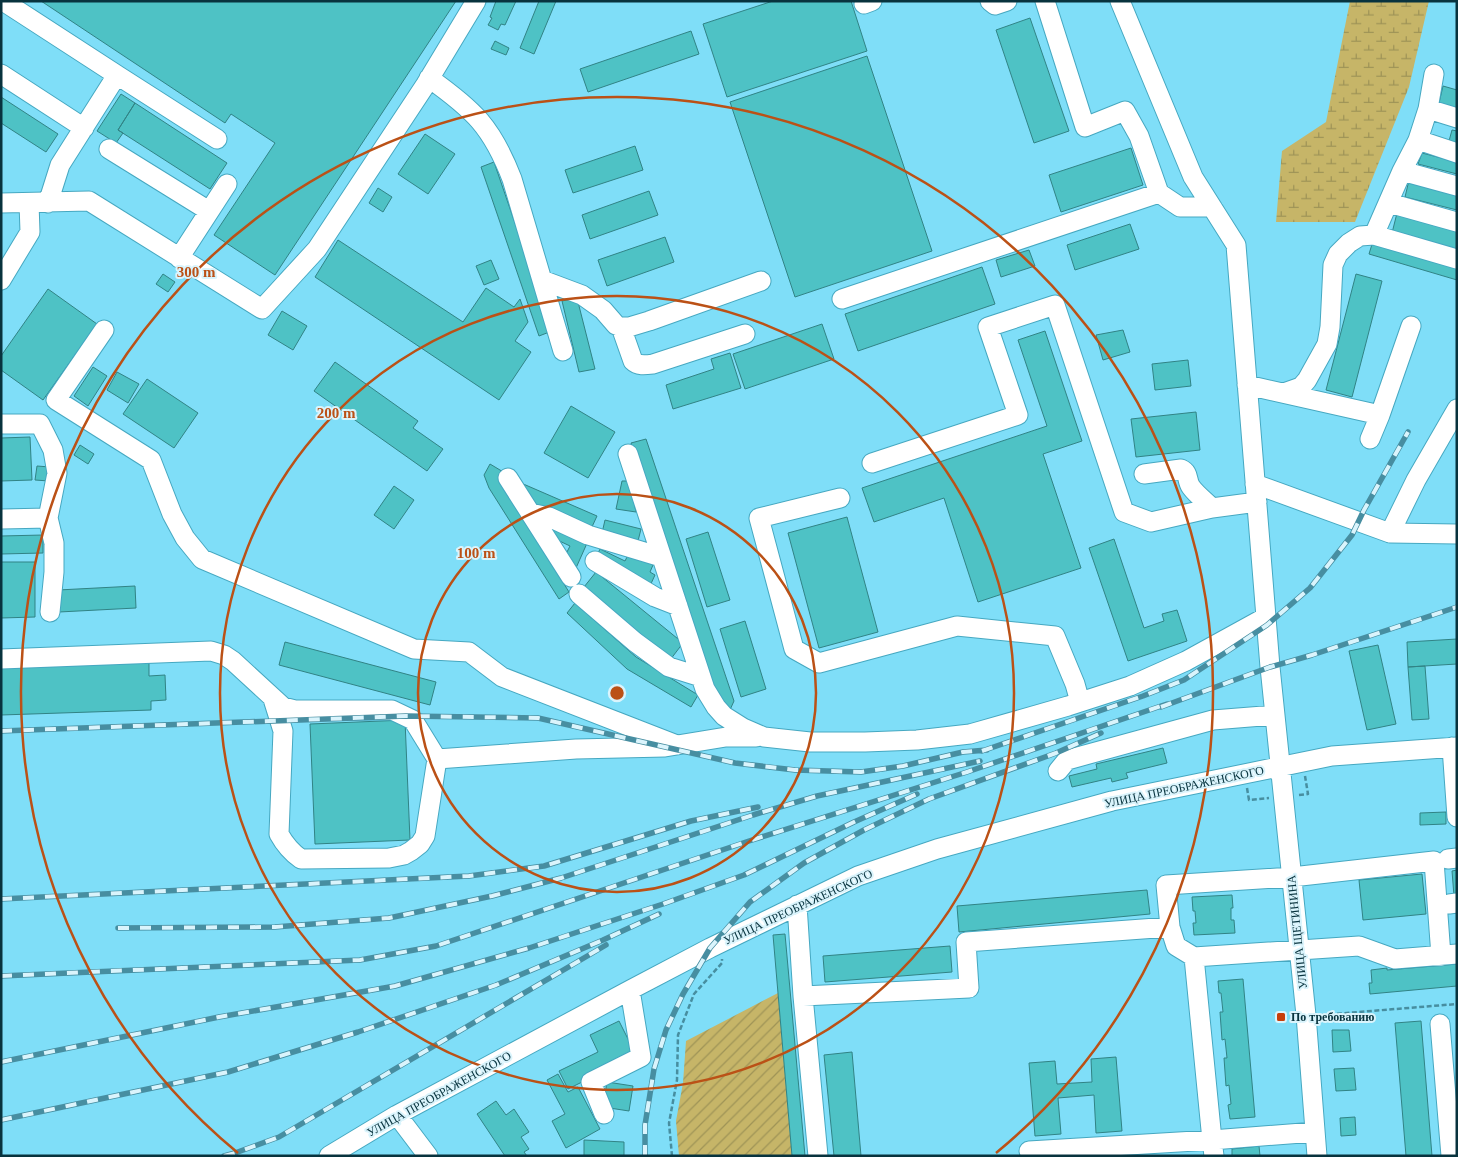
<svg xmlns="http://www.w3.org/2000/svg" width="1458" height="1157" viewBox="0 0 1458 1157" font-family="'Times New Roman',serif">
	<defs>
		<pattern id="wetland-marsh" width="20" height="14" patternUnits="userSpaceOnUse" patternTransform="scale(1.25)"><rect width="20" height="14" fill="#c6b568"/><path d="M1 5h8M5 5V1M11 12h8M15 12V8" fill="none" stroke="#9f9457"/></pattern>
		<pattern id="garden-furrows" width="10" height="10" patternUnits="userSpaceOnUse" patternTransform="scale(1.25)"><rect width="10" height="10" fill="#c6b568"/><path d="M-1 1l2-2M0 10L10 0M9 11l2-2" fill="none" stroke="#9f9457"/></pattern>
	</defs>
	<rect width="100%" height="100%" fill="#7fdef8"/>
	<!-- wetland -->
	<path fill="url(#wetland-marsh)" d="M1350,1h79l-20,86 -54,135h-79l6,-71 44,-29z"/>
	<!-- garden -->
	<path fill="url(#garden-furrows)" d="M778,993l14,163h-113l-3,-35 7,-38 3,-42z"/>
	<!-- building -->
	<path fill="#4ec2c5" stroke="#318385" d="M41,1h415l-181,274 -61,-40 61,-92 -44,-29 -6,9z
		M496,1h20l-11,24 -4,-1 -3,6 -10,-5 4,-7 -2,-1z
		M539,1h17l-22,53 -14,-6z
		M773,1h78l16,50 -140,46 -24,-73z
		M1030,18l39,113 -35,12 -38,-113z
		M691,31l8,23 -111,38 -8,-23z
		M495,41l14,7 -3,7 -15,-6z
		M867,56l65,195 -137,46 -65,-195z
		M1443,86l14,4v18l-18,-5z
		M121,94l14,9 -17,27 5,3 -7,10 -19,-12z
		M1,97l57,37 -12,18 -45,-29z
		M135,103l92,60 -17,26 -92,-59z
		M1452,130l5,1v12l-8,-2z
		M425,134l30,20 -27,40 -30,-20z
		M635,146l8,24 -70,23 -8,-23z
		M1131,148l12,37 -82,27 -12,-37z
		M1422,153l35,9v12l-39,-10z
		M494,162l58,169 -13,5 -58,-169z
		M1410,176l47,12v22l-52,-13z
		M378,188l14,9 -9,15 -14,-9z
		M649,191l9,24 -68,24 -8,-24z
		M1398,209l59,16v25l-65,-17z
		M1130,224l9,25 -64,21 -8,-25z
		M665,237l9,25 -67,24 -9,-26z
		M338,240l125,82 23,-34 28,19 6,-8 8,23 -13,19 16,11 -32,48 -184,-123z
		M1373,241l84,25v14l-88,-26z
		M1029,250l6,16 -34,11 -5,-17z
		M491,260l8,19 -15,6 -8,-19z
		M982,267l13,37 -137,47 -13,-37z
		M163,274l12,8 -7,10 -12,-8z
		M1356,274l26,7 -30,116 -26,-7z
		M48,289l49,35 -54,76 -42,-30v-14z
		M577,298l18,71 -16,3 -17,-71z
		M282,311l25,15 -14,24 -25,-15z
		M822,324l12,35 -89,30 -12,-35z
		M1123,330l7,22 -27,8 -7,-25z
		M1045,331l37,110 -39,13 38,114 -103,34 -34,-104 -70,24 -12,-34 185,-62 -29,-86z
		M730,353l11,35 -68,21 -7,-24 48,-16 -3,-10z
		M1188,360l3,26 -36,4 -3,-26z
		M335,362l83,59 -5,7 30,21 -16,22 -113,-80z
		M93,367l14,9 -19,30 -14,-10z
		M117,372l22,12 -11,19 -21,-13z
		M147,379l51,34 -24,35 -51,-34z
		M571,406l44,26 -27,46 -44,-25z
		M1196,412l4,38 -64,7 -5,-38z
		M30,437l2,43 -31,1v-43z
		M646,439l88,262 -5,11 -15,-18 -83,-251z
		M80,445l14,9 -6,10 -14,-9z
		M490,464l15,9 -5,8 69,111 -10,7 -70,-111 -5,-13z
		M37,466l13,1 -1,14 -14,-1z
		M622,481h8l6,31 -20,-3z
		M521,483l76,33 -6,13 -66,-29z
		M394,486l20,14 -20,29 -20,-14z
		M847,517l31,115 -59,16 -31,-115z
		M605,520l36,9 -3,12 -36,-8z
		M556,526l32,15 -12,27 -14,-6 8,-16 -19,-9z
		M708,532l22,68 -23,7 -21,-68z
		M43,535v18l-42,1v-18z
		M1114,539l30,89 20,-7 -2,-7 15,-4 10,31 -59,20 -39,-113z
		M600,549l25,12 4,-8 24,12 -3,7 5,3 -6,13 -55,-26z
		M1,562h34v55l-34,1z
		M596,572l87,71 -16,21 -87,-72z
		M135,586l1,22 -77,4 -1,-22z
		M575,603l61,54 62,38 -7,12 -64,-38 -60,-56z
		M745,621l21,68 -25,8 -21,-68z
		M1457,639v25l-49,3 -1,-25z
		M285,642l151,40 -6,23 -151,-40z
		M1378,645l18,79 -29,6 -18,-79z
		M149,657v19l16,-1 1,25 -15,1v9l-150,5v-52z
		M1425,666l4,53 -17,1 -4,-53z
		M405,720l5,120 -95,4 -5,-120z
		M1163,748l4,15 -41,10 2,5 -16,4 -1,-4 -39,9 -3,-11 28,-7 -1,-5z
		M1446,812v12l-26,1v-12z
		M1457,870v26h-3l-2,-25z
		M1422,874l4,40 -63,6 -4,-40z
		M1147,890l3,24 -191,18 -2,-26z
		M1232,895l1,13h-2v12h3l1,13 -41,2 -1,-12h3l-1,-12h-2l-1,-14z
		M785,934l20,222h-13l-19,-221z
		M950,946l2,26 -127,10 -2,-26z
		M1457,964v22l-87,8 -1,-11h3l-1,-13 16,-2v2z
		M1243,979l12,138 -25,2 -2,-14 3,-1 -2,-19 -3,1 -2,-28h3l-2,-19 -3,1 -2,-28h3l-2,-19h-2l-1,-12z
		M619,1021l17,34 -68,34 -9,-18 39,-19 -8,-17z
		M1421,1021l11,135h-26l-11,-133z
		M1332,1030h17l2,21 -18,1z
		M852,1052l9,104h-27l-10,-101z
		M1116,1057l6,74 -26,2 -2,-38 -36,3 3,36 -26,2 -6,-73 26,-2 2,23 35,-2 -1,-23z
		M1354,1068l2,22 -20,1 -2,-22z
		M558,1074l10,18 10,-5 22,42 -34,19 -14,-27 13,-7 -18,-34z
		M607,1082l26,4 -4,25 -26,-4z
		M496,1101l10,14 8,-6 15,23 -8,5 8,12 -5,3 3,4h-22l-28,-42z
		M1355,1117l1,18 -15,1 -1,-18z
		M584,1140l40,2v14h-40z
		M1259,1146l1,10h-28v-7z"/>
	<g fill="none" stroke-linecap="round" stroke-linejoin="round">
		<defs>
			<path id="minor" d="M3,1l114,74
				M990,1l5,4 12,-4
				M1045,1l40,126 40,-16 14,25 20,57 21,14h32
				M1120,1l73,176 43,68 34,422 36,348 11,141
				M864,4l8,-3
				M1,74l83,54
				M429,78c45,32 63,49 83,101l51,172
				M1428,109l6,-35
				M1418,140l39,13
				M109,149l100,62
				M1402,171l55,15
				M1,203l88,-2 173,108 55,-60 109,-165 50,-83
				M48,203l12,-38 57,-90 100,64
				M1389,203l68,19
				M1374,235l28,-64 16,-31 10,-31 29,9
				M179,258l48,-74
				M1,280l29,-48 -1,-29
				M542,280l40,15 21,15 13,15 5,2h8l20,-6 112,-40
				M842,299l317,-106
				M621,327l12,34c5,5 12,4 20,3l92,-30
				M104,330l-48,70 95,60 21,54 13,24 17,21 212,90 55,3 33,25 175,68
				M1247,385l133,30 31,-89
				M1284,393l17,-6 6,-7 20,-36 3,-17 3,-62 5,-11 11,-11 11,-7 14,-1 83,24
				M1,424h39l13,26 4,23 -9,45 -46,1
				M1370,439l10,-24
				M628,454l77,235 11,18 8,9 19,12 21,9 46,5h55l52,-2 53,-6 98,-28 62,-20 56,-25 80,-44
				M872,463l146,-48 -30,-88 67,-22 69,207 27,10 61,-14
				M1144,474l37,-5c9,4 5,11 10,18 5,7 14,14 21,21l45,-6
				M508,478l63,99
				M1255,484l135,49 26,-53 41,-71
				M840,498l-81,20 35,131 25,14 138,-37 98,10 20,48 5,18
				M530,513l19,4 39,18 73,22
				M48,518l6,25v29l-4,40
				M1390,533l67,1
				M595,561l60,36 23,9
				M579,594l56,48 34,25 32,10
				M1,659l210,-8 13,4 9,6 50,46 12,3h97l21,10 24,39 139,-10 89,-2 61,-10h30
				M273,699l10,32 -4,103c6,11 12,18 22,25l88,-1 15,-3 7,-4 9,-7 5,-8 12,-77
				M1452,747l5,70
				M1058,771l9,-11 146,-40 62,-5
				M1448,859l9,-1
				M1449,904l8,-1
				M797,905l6,91 15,160
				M1170,927l-4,-42 126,-8 142,-16 7,95
				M1194,957l18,183 103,-8
				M803,996l166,-8 -3,-46 204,-15 6,19 18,11 165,-11 36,13 62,-5
				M1440,1024l11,132
				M604,1114l-13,-32 50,-25 -11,-67
				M397,1115l31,41
				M1029,1151l183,-11 2,16
				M329,1156l68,-41 233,-125 80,-42 148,-72 79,-27 175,-48 220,-45 125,-9"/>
		</defs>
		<!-- minor casing -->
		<use href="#minor" stroke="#46a8c1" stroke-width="21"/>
		<!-- path -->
		<path stroke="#478ea0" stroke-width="2.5" stroke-dasharray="5 2.5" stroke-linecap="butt" d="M1247,788l2,12 20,-2
			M1299,795l9,-1 -3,-18
			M1322,1015l135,-11
			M672,1156l-3,-33 8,-43 1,-45 16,-41 28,-31v-4"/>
		<!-- minor -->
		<use href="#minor" stroke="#fff" stroke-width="19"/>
		<defs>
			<path id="rail" d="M1161,707l109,-40 42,-12 145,-48
				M1,731l405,-15 132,2 197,45 60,7 66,2 42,-6 60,-14 24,-2
				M982,751l161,-55 41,-16 83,-55 43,-37 42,-53 12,-25 44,-78
				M1,899l468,-23 75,-10 147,-45 67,-14
				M118,928l157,-1 114,-9 103,-22 69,-18 192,-63 64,-19 163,-35
				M1,976l359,-16 76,-14 313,-105 218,-69 200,-68
				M1,1062l218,-45 176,-31 134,-38 134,-44 81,-29 110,-53 63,-28
				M1,1120l227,-48 130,-40 138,-47 107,-45 56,-26
				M224,1156l11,-3 44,-16 327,-192
				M645,1156v-31l9,-56 12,-39 17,-36 27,-46 40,-46 54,-39 60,-33 65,-31 127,-46 45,-20"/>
		</defs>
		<!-- rail casing -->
		<use href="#rail" stroke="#478ea1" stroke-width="5.5"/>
		<!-- rail -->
		<use href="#rail" stroke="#daf4fc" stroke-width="4" stroke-dasharray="11" stroke-linecap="butt"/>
	</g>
	<!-- distance rings -->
	<g fill="none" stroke="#bb5116" stroke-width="2.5">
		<circle cx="617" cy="693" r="199"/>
		<circle cx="617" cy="693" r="397"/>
		<path d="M238 1153A596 596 0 1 1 996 1153"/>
	</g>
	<!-- markers -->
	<rect fill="#c63e0a" stroke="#daf4fc" stroke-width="2" x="1276" y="1012" width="10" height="10" rx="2.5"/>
	<g text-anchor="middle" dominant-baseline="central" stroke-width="4" stroke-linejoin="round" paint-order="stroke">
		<!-- street labels -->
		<g font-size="12" fill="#08333e" stroke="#daf4fc">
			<text transform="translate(1184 787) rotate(-12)">УЛИЦА ПРЕОБРАЖЕНСКОГО</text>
			<text transform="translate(798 907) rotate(-25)">УЛИЦА ПРЕОБРАЖЕНСКОГО</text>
			<text transform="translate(1297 932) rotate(-96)">УЛИЦА ЩЕТИНИНА</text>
			<text transform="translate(439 1094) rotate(-29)">УЛИЦА ПРЕОБРАЖЕНСКОГО</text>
		</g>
		<!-- poi labels -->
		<g font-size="12" font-weight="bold" fill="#08333e" stroke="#daf4fc" text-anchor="start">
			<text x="1291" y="1017">По требованию</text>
		</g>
	</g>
	<circle cx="617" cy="693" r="8" fill="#bb5116" stroke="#daf4fc" stroke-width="2.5"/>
	<g font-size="15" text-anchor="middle" font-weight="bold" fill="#bb5116" stroke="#daf4fc" stroke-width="4" stroke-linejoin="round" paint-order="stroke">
		<text x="196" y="277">300 m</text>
		<text x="336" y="418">200 m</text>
		<text x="476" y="558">100 m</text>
	</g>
	<!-- border -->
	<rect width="1458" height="1157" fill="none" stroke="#08333e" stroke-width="5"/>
</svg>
